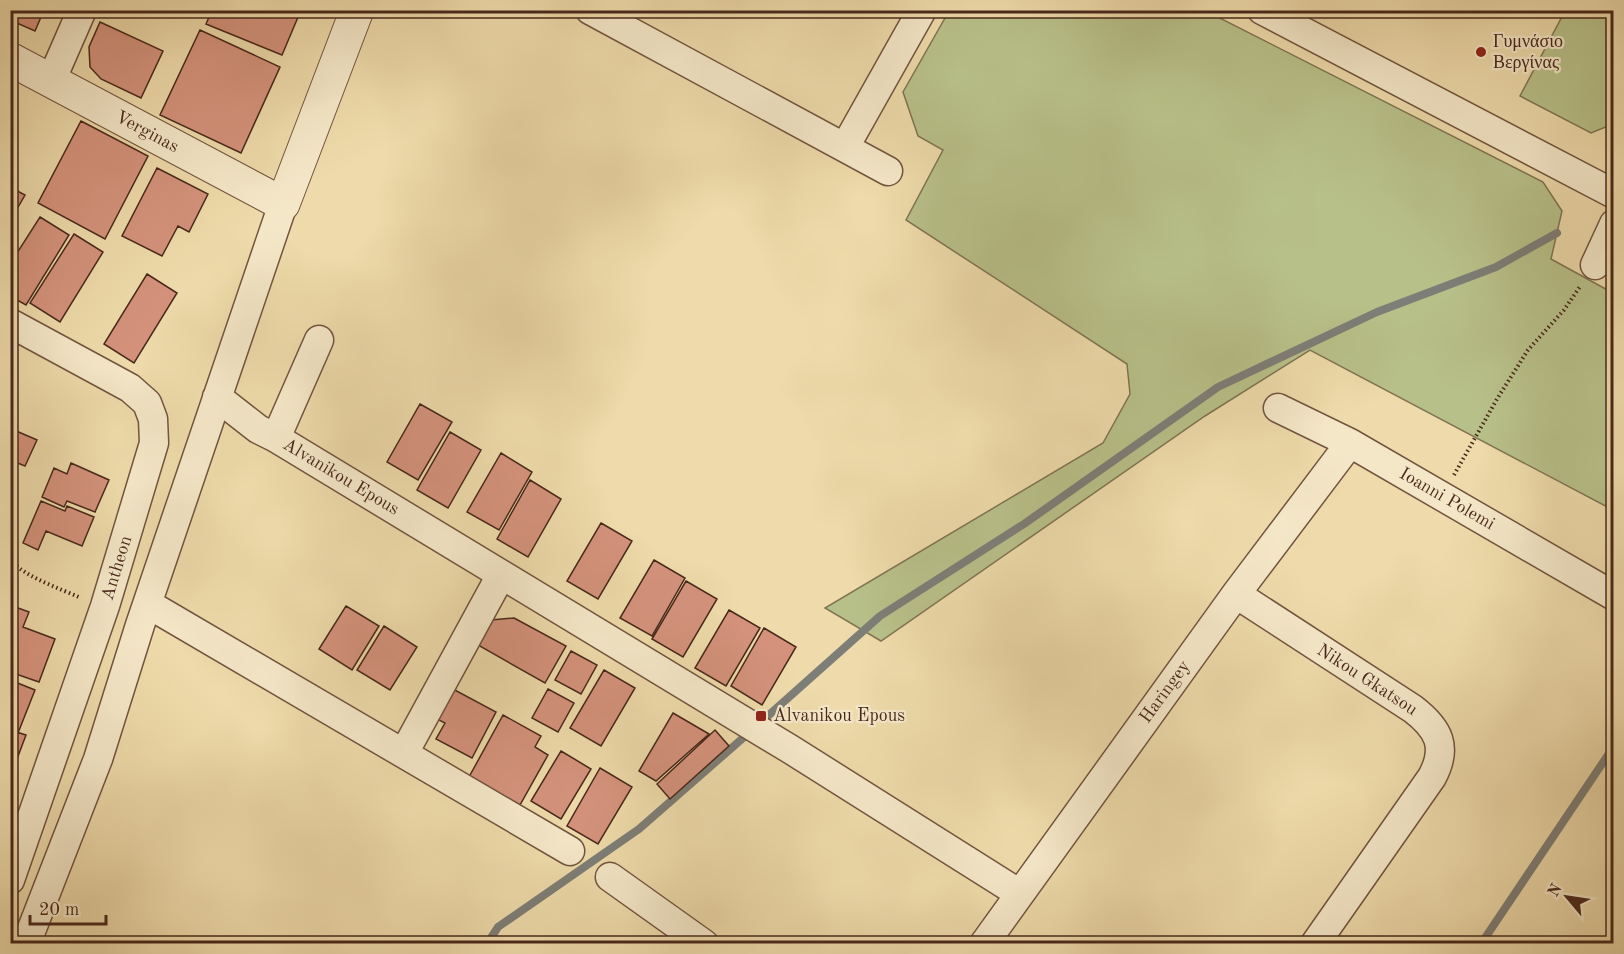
<svg xmlns="http://www.w3.org/2000/svg" width="1624" height="954" viewBox="0 0 1624 954" font-family="'Old Standard TT',serif">
	<rect width="100%" height="100%" fill="#eedaaa"/>
	<filter id="stains"><feTurbulence type="fractalNoise" baseFrequency=".00333" numOctaves="4"/><feColorMatrix values="0 0 0 0 .2 0 0 0 0 .09 0 0 0 0 .02 0 0 0 .5 -.17"/></filter>
	<radialGradient id="worn" r=".72"><stop offset=".6" stop-color="#630" stop-opacity="0"/><stop offset="1" stop-color="#630" stop-opacity=".3"/></radialGradient>
	<!-- green -->
	<path fill="#b8c089" stroke="#807452" stroke-width="1.5" d="M949,11h257l337,171 19,29 -11,48 62,34v217l-303,-160 -105,66 -324,225 -56,-33 278,-165 27,-49 -3,-30 -221,-144 37,-70 -25,-14 -15,-44z
		M1565,11h48v113l-22,9 -71,-37z"/>
	<g fill="none" stroke-linecap="round" stroke-linejoin="round">
		<!-- stream -->
		<path stroke="#7d7e77" stroke-width="8" d="M760,723l120,-107 144,-92 194,-137 159,-75 119,-45 61,-34
			M487,944l11,-17 141,-98 112,-98
			M1481,944l133,-198"/>
	</g>
	<!-- building -->
	<path fill="#d4927c" stroke="#49281b" stroke-width="1.5" d="M10,10h34l-9,21 -25,-11z
		M212,10h89l-19,45 -76,-31z
		M100,22l63,29 -22,47 -40,-19 -11,-12 -1,-20z
		M200,30l80,37 -39,86 -81,-38z
		M81,121l67,35 -43,83 -67,-36z
		M157,168l51,26 -19,38 -11,-6 -16,30 -40,-20z
		M10,187l15,8 -15,26z
		M40,217l29,18 -43,70 -16,-9v-32z
		M74,234l29,18 -43,70 -30,-19z
		M147,274l30,19 -43,70 -30,-19z
		M420,404l32,18 -34,58 -31,-18z
		M14,430l23,10 -12,26 -15,-6v-21z
		M450,432l31,18 -33,58 -31,-18z
		M501,453l31,19 -33,58 -32,-18z
		M71,463l38,17 -14,32 -28,-11 -3,6 -22,-10 12,-29 13,6z
		M530,480l31,19 -33,58 -31,-18z
		M41,501l24,10 2,-5 27,11 -12,29 -36,-15 -8,19 -15,-7z
		M601,523l31,18 -34,58 -31,-18z
		M654,560l31,18 -33,58 -32,-18z
		M686,581l31,18 -34,58 -31,-18z
		M10,605l19,7 -6,15 32,12 -16,43 -29,-10z
		M346,606l33,20 -27,44 -33,-21z
		M729,610l31,18 -34,58 -31,-18z
		M514,618l52,28 -21,37 -67,-38 13,-25z
		M384,626l33,21 -27,43 -33,-20z
		M764,628l32,19 -34,58 -31,-19z
		M571,651l26,14 -16,29 -26,-14z
		M604,670l31,18 -34,58 -31,-18z
		M10,680l25,10 -17,43 -8,-3z
		M451,688l45,24 -24,46 -36,-19 9,-16 -10,-5z
		M548,689l26,14 -16,29 -26,-14z
		M673,713l36,21 -53,47 -17,-10z
		M503,715l38,21 -6,11 13,8 -28,50 -51,-28z
		M10,730l16,5 -9,24 -7,6z
		M715,730l14,16 -59,53 -13,-15z
		M561,751l30,18 -30,50 -30,-18z
		M600,768l32,19 -34,57 -31,-18z"/>
	<g fill="none" stroke-linecap="round" stroke-linejoin="round">
		<defs>
			<path id="minor" d="M590,10l298,161
				M1262,10l352,184
				M51,81l31,-71
				M845,147l77,-137
				M1595,265l19,-41
				M10,323l120,65 17,15 6,16 1,24 -49,163 -95,274
				M217,397l41,32 18,9 514,311 230,145
				M1278,408l72,35 264,153
				M276,438l43,-98
				M1236,594l177,115c26,20 35,38 19,68l-117,167
				M148,604l422,247
				M404,753l97,-178
				M610,877l94,67
				M26,944l72,-185 42,-134 143,-421
				M984,944l252,-350 114,-151"/>
			<path id="tertiary" d="M10,59l273,145 74,-194"/>
		</defs>
		<!-- minor casing -->
		<use href="#minor" stroke="#72543f" stroke-width="31"/>
		<!-- tertiary casing -->
		<use href="#tertiary" stroke="#72543f" stroke-width="35"/>
		<!-- path -->
		<path stroke="#49281b" stroke-width="4" stroke-dasharray="1.5 3" stroke-linecap="butt" d="M1454,475l43,-76 31,-49 36,-40 17,-25
			M10,560c17,18 49,28 71,38"/>
		<!-- minor -->
		<use href="#minor" stroke="#f4e7c8" stroke-width="28"/>
		<!-- tertiary -->
		<use href="#tertiary" stroke="#f4e7c8" stroke-width="33"/>
	</g>
	<!-- markers -->
	<g fill="#8f2418" stroke="#f4e7c8" stroke-width="2">
		<circle cx="1481" cy="52" r="6"/>
		<rect x="755" y="710" width="12" height="12" rx="3"/>
	</g>
	<g text-anchor="middle" dominant-baseline="central" stroke-width="4.5" stroke-linejoin="round" paint-order="stroke">
		<!-- poi labels -->
		<g font-size="18" fill="#49281b" stroke="#f4e7c8" text-anchor="start">
			<text x="1493" y="42">Γυμνάσιο<tspan x="1493" dy="21">Βεργίνας</tspan></text>
			<text x="773" y="716">Alvanikou Epous</text>
		</g>
		<!-- street labels -->
		<g font-size="18" fill="#49281b" stroke="#f4e7c8">
			<text transform="translate(147 132) rotate(28)">Verginas</text>
			<text transform="translate(341 477) rotate(31)">Alvanikou Epous</text>
			<text transform="translate(1447 499) rotate(30)">Ioanni Polemi</text>
			<text transform="translate(117 568) rotate(-73)">Antheon</text>
			<text transform="translate(1367 680) rotate(33)">Nikou Gkatsou</text>
			<text transform="translate(1165 692) rotate(-54)">Haringey</text>
		</g>
	</g>
	<!-- margin -->
	<rect width="1624" height="954" fill="none" stroke="#eedaaa" stroke-width="36"/>
	<rect x="12" y="12" width="1600" height="930" fill="none" stroke="#49281b" stroke-width="3"/>
	<rect x="18" y="18" width="1588" height="918" fill="none" stroke="#49281b" stroke-width="1.5"/>
	<!-- north arrow -->
	<g transform="translate(1567 897) rotate(299)" stroke="#f4e7c8" stroke-width="4.5" paint-order="stroke">
	<path d="M0-4.5L10 22L0 15L-10 22Z" fill="#49281b"/>
	<text y="-9" font-size="16" font-weight="bold" text-anchor="middle" fill="#49281b">N</text>
	</g>
	<!-- scale -->
	<path d="M30 915v9h76v-9" fill="none" stroke="#49281b" stroke-width="3"/>
	<text x="39" y="915" font-size="18" fill="#49281b" stroke="#f4e7c8" stroke-width="4.5" paint-order="stroke">20 m</text>
	<rect width="100%" height="100%" filter="url(#stains)"/>
	<rect width="100%" height="100%" fill="url(#worn)"/>
</svg>
